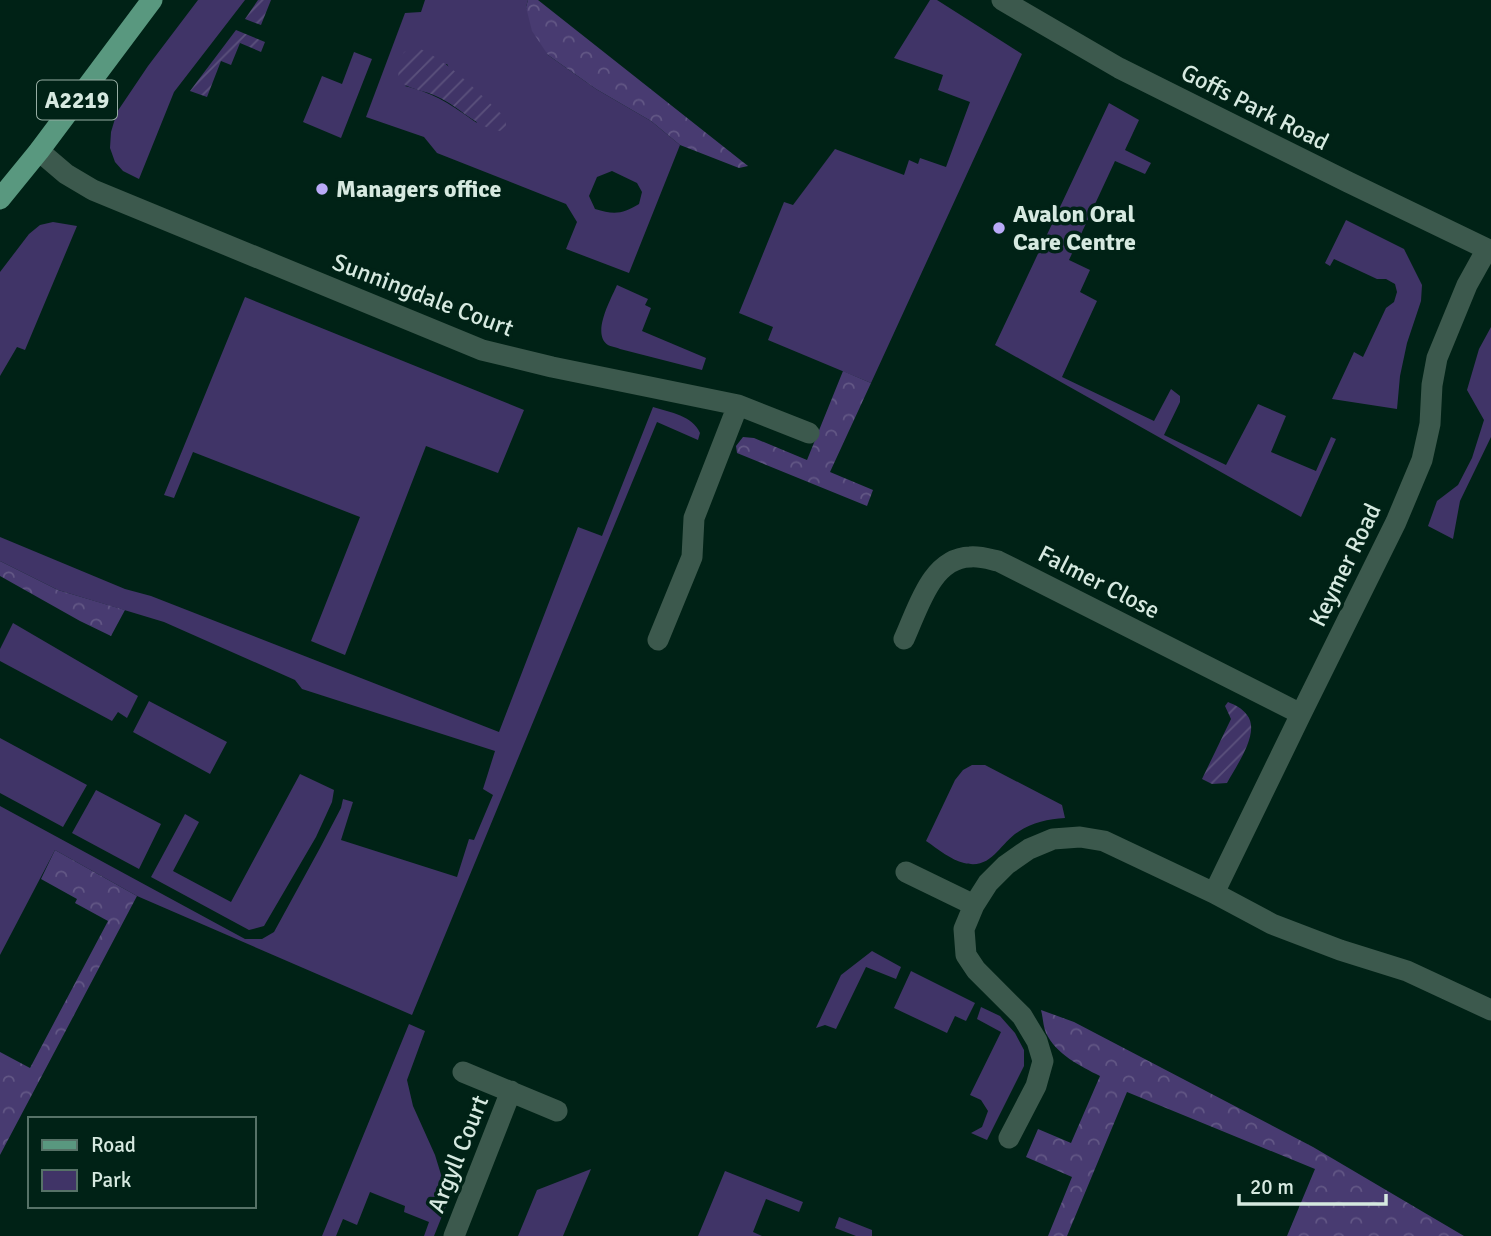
<svg xmlns="http://www.w3.org/2000/svg" width="1491" height="1236" viewBox="0 0 1491 1236" font-family="Signika,sans-serif">
	<defs>
		<pattern id="forest-crowns" width="20" height="18" patternUnits="userSpaceOnUse" patternTransform="scale(1.75)"><rect width="20" height="18" fill="#483b71"/><path d="M2 6a3 3 0 1 1 6 0M12 15a3 3 0 1 1 6 0" fill="none" stroke="#625785"/></pattern>
		<pattern id="garden-furrows" width="10" height="10" patternUnits="userSpaceOnUse" patternTransform="scale(1.75)"><rect width="10" height="10" fill="#403467"/><path d="M-1 1l2-2M0 10L10 0M9 11l2-2" fill="none" stroke="#5b517c"/></pattern>
	</defs>
	<rect width="100%" height="100%" fill="#002216"/>
	<!-- green -->
	<path fill="#403467" fill-rule="evenodd" d="M198,0h47l-71,92 -35,87 -16,-8 -8,-9 -5,-14 1,-16 6,-20 31,-46z
		M425,0h103l-2,7 22,48 48,34 55,32 29,24 -51,128 -63,-24 11,-27 -11,-18 -129,-51 -13,-16 -58,-20 39,-104 16,-1zM447,64l30,59c-26,-18 -40,-29 -72,-37zM612,171l25,12 5,9 -3,12c-16,10 -25,11 -44,5l-6,-13 8,-19z
		M930,0h7l85,54 -151,329 -103,-43 5,-13 -34,-14 45,-111 9,3 42,-56 69,26 5,-15 9,4 2,-6 26,9 24,-65 -32,-12 5,-15 -49,-17z
		M354,52l18,7 -31,79 -38,-16 19,-46 20,8z
		M1109,103l30,17 -14,30 26,13 -6,11 -30,-13 -46,99 21,10 -10,22 17,9 -35,76 92,44 17,-32 9,7v6l-16,33 62,30 32,-61 28,12 -15,36 45,19 15,-34 5,2 -35,78 -306,-172z
		M1346,220l58,29 18,36 -1,16 -14,42 -7,33 -3,33 -65,-10 22,-47 9,5 23,-49 8,-6 3,-10 -2,-8 -9,-5h-9l-43,-20 -4,7 -5,-3z
		M53,222l24,4 -52,124 -8,-3 -17,29v-104l29,-38 11,-9z
		M617,285l31,14 -3,6 6,3 -9,23 64,27 -4,12 -82,-21c-2,-1 -10,-3 -12,-4 -17,-11 3,-46 9,-60z
		M245,297l279,113 -26,63 -72,-27 -81,209 -34,-14 49,-124 -167,-65 -19,46 -10,-3z
		M1491,327v110l-31,64 -7,38 -25,-13 9,-25 21,-16 14,-27 12,-38 -17,-30 12,-41z
		M653,407c18,6 39,8 47,26l-2,7 -41,-18 -245,593 -275,-119 -82,-46 -55,105v-149l245,133h17l12,-7 46,-84 21,-40 2,-9 10,3 -12,38 116,37 12,-38 5,1 19,-45 -10,-6 12,-38 -193,-62 -7,-9 -131,-58 -106,-32 -58,-29v-24l125,52 26,7 348,136 79,-205 24,9z
		M13,623l125,73 -11,22 -9,-6 -6,9 -112,-60v-12z
		M149,701l78,41 -17,32 -77,-42z
		M0,738l87,47 -24,42 -63,-34z
		M972,765h13l77,40 3,13c-17,1 -32,4 -47,14 -19,12 -26,38 -54,31 -13,-3 -26,-14 -38,-22l29,-61 8,-10z
		M300,774l34,16 -2,12 -16,35 -52,89 -15,4 -98,-53 34,-63 14,8 -26,49 58,31z
		M96,790l65,34 -22,45 -67,-36z
		M872,951l29,16 -5,12 -30,-12 -30,62 -11,-4 -9,3 25,-53z
		M911,971l64,32 -9,18 -11,-5 -8,17 -53,-25z
		M981,1007l19,9 15,17 9,17v16l-37,74 -16,-7 11,-6 6,-16 -7,-11 -11,-5 31,-63 -24,-13z
		M409,1024l16,7 -18,49 6,26 22,49 8,26 11,5 -20,50h-10l5,-14 -25,-10 1,-6 -35,-14 -13,33 -14,-6 -7,17h-14z
		M591,1169l-28,67h-45l19,-46z
		M725,1171l78,31 -4,10 -33,-13 -13,33 9,4h-64z
		M839,1217l33,13v6h-16l-21,-8z"/>
	<!-- forest -->
	<path fill="url(#forest-crowns)" d="M528,0h10l210,166 -9,2 -59,-23 -29,-24 -55,-32 -48,-34 -16,-24 -6,-24z
		M843,371l28,12 -41,89 43,18 -6,16 -130,-53 -1,-7 7,-9 11,1 53,22z
		M0,561l58,29 67,20 -14,26 -31,-15 -80,-45z
		M55,850l82,46 -137,259v-103l30,16 78,-147 -33,-18 2,-4 -36,-20z
		M1041,1010l33,12 239,125 151,89h-177l28,-67 -188,-77 -60,144h-19l24,-59 -46,-20 12,-28 33,14 29,-67c-20,-10 -44,-22 -54,-43 -3,-7 -3,-16 -5,-23z"/>
	<!-- garden -->
	<path fill="url(#garden-furrows)" d="M258,0h13l-10,25 -16,-6z
		M236,30l29,12 -4,10 -21,-9 -9,22 -10,-4 -14,36 -17,-6z
		M416,47c35,15 62,46 90,71v8l-6,5c-25,-4 -40,-24 -62,-34 -13,-7 -29,-7 -40,-17l1,-17 5,-11z
		M1228,702c7,3 14,6 19,13 14,17 -11,51 -20,68l-15,1 -10,-5 29,-60 -6,-13z"/>
	<g fill="none" stroke-linecap="round" stroke-linejoin="round">
		<!-- street -->
		<path stroke="#3c594d" stroke-width="21" d="M1002,0l117,68 229,114 143,69
			M39,151l27,23 27,16 389,160 70,17 186,38 71,28
			M904,639c14,-30 27,-81 66,-82 9,-1 19,2 28,4l303,153
			M658,640l34,-83 2,-39 44,-113
			M906,872l68,33
			M1214,893l87,-179 95,-192 26,-62 8,-36 2,-39 5,-27 30,-73 20,-36
			M463,1072l94,39
			M1009,1138l27,-52 7,-25 -6,-20 -15,-25 -46,-46 -10,-15 -2,-26 10,-24 14,-22 18,-18 23,-16 24,-10 27,-2 24,4 110,52 58,31 68,26 67,21 84,39
			M454,1236l57,-145"/>
		<!-- primary -->
		<path stroke="#59987f" stroke-width="21" d="M0,199l39,-48 113,-151"/>
	</g>
	<!-- markers -->
	<g fill="#b9aaf7" stroke="#002216" stroke-width="2.5">
		<circle cx="322" cy="189" r="7"/>
		<circle cx="999" cy="228" r="7"/>
	</g>
	<g text-anchor="middle" dominant-baseline="central" stroke-width="7" stroke-linejoin="round" paint-order="stroke">
		<!-- shield labels -->
		<rect fill="#002216" stroke="#96ada3" stroke-width="2" x="37" y="80.5" width="80" height="39" rx="5"/>
		<g font-size="23" font-weight="bold" fill="#d6e9e0">
			<text x="77" y="100">A2219</text>
		</g>
		<!-- street labels -->
		<g font-size="24" fill="#d6e9e0" stroke="#002216">
			<text transform="translate(1255 107) rotate(27)">Goffs Park Road</text>
			<text transform="translate(423 295) rotate(21)">Sunningdale Court</text>
			<text transform="translate(1345 565) rotate(-64)">Keymer Road</text>
			<text transform="translate(1099 582) rotate(27)">Falmer Close</text>
			<text transform="translate(458 1154) rotate(-68)">Argyll Court</text>
		</g>
		<!-- poi labels -->
		<g font-size="24" font-weight="bold" fill="#d6e9e0" stroke="#002216" text-anchor="start">
			<text x="336" y="189">Managers office</text>
			<text x="1013" y="214">Avalon Oral<tspan x="1013" dy="28">Care Centre</tspan></text>
		</g>
	</g>
	<!-- legend -->
	<rect x="28" y="1117" width="228" height="91" fill="#002216" stroke="#567267" stroke-width="2"/>
	<rect x="42" y="1140" width="35" height="10" fill="#59987f" stroke="#567267" stroke-width="2"/>
	<text x="91" y="1152" font-size="21" fill="#d6e9e0">Road</text>
	<rect x="42" y="1170" width="35" height="21" fill="#403467" stroke="#567267" stroke-width="2"/>
	<text x="91" y="1187" font-size="21" fill="#d6e9e0">Park</text>
	<!-- scale -->
	<path d="M1239 1194v10h147v-10" fill="none" stroke="#d6e9e0" stroke-width="3.5"/>
	<text x="1250" y="1194" font-size="21" fill="#d6e9e0" stroke="#002216" stroke-width="5" paint-order="stroke">20 m</text>
</svg>
